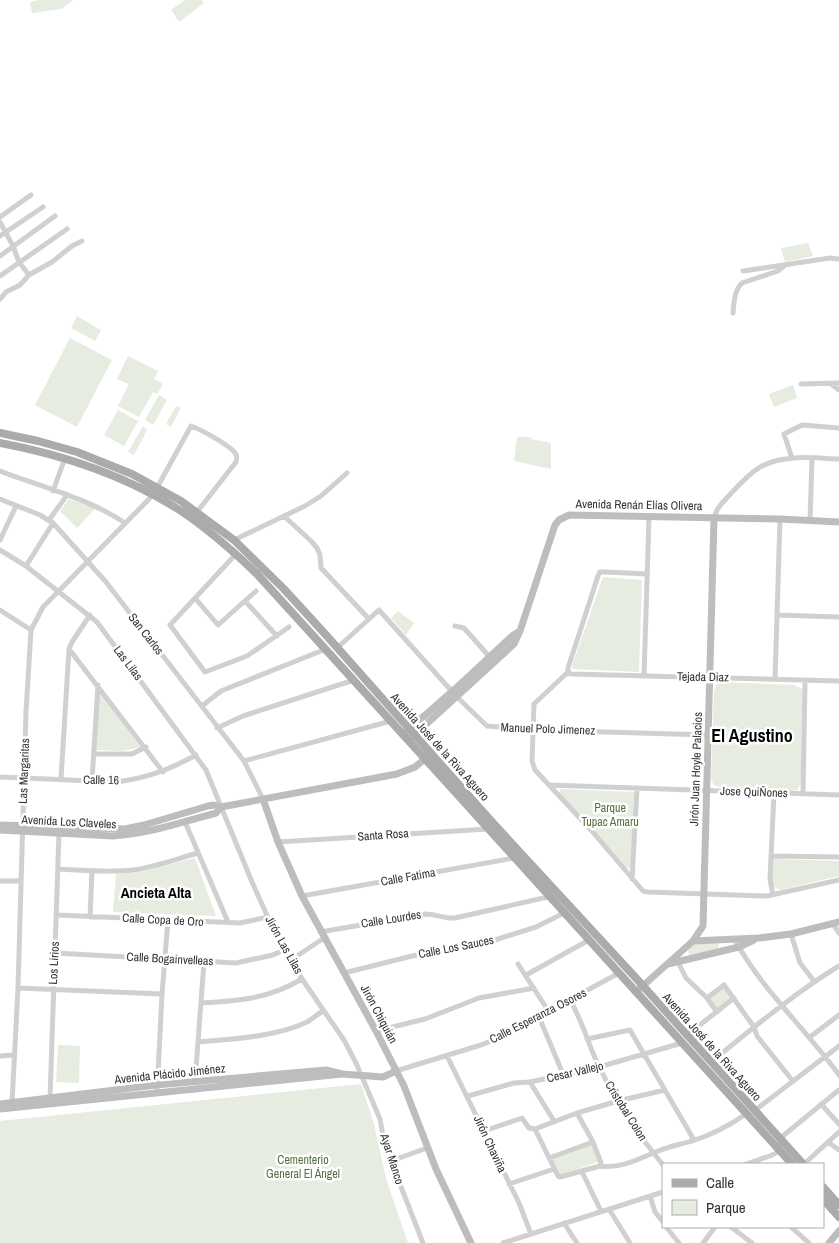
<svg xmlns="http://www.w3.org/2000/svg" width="839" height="1243" viewBox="0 0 839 1243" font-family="'Archivo Narrow',sans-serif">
	<rect width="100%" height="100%" fill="#fff"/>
	<!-- green -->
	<path fill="#e6ecdf" d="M39,0h34l-12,9 -29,4 -2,-11z
		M185,0h17l2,3 -25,19 -8,-12z
		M808,243l5,13 -28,6 -4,-14z
		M77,316l24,14 -6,11 -24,-13z
		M70,338l42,22 -35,67 -42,-22z
		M128,356l30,15 -4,8 9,5 -6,10 -4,-2 -14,25 -21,-11 11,-22 -12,-5z
		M793,385l4,13 -23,9 -5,-13z
		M159,395l8,5 -14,25 -8,-5z
		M176,406l5,2 -10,19 -5,-3z
		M118,410l20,11 -14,25 -20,-11z
		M143,426l4,4 -13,25 -6,-3z
		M517,437h14v2l20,4v26l-37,-8z
		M69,499l27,9 -19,20 -17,-17z
		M603,577l39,3 -3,92 -66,-3 -1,-3z
		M398,611l16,12 -8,12 -15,-17z
		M722,682l72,3 8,4 -1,93 -3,8 -7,1 -72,-4 -5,-2 -3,-5 3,-89 2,-6z
		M101,694l39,53 -17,4 -27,-1 3,-55z
		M561,789l73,3 -3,75 -5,1 -67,-75z
		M195,858l21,58 -103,-4 3,-38 24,-2z
		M773,859l66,2v15l-59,14 -8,-5z
		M718,943l1,3 -1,3 -29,6 -1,-4 5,-7z
		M724,987l7,10 -14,12 -7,-11z
		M58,1045l22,1 -1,37 -23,-1z
		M361,1084l13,40 12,55 22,64h-408v-122z
		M593,1143l5,19 -38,13 -2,-1 -7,-16z"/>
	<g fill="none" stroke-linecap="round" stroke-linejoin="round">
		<!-- street -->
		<path stroke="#d0d0d0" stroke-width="5" d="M0,217l31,-22
			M0,222l13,24 6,16 10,13
			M0,236l43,-29
			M0,256l55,-40
			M743,271l87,-13 9,1
			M0,276l67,-47
			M0,299l6,-7 14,-7 9,-10 23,-13 20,-16 10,-5
			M733,313c1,-10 1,-22 9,-30l36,-12 7,-6
			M801,384l38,-1
			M831,384l8,6
			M792,458l-8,-24 18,-9 37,3
			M0,471c42,16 88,27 125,52
			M53,491l12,-33
			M0,499l40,16 13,8 53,59 138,179 19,38
			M284,516l27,25 6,7 3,7 1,13 48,51
			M714,518l3,-8 5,-7c11,-11 26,-30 40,-37 23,-12 52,-8 77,-7
			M49,520l18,-25
			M810,521l2,-63
			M0,540l16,-34
			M234,540l71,-34 16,-10 26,-23
			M0,550l26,16 71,56 109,148 46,112 22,49 28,48 42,61 12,23 24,56 5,27 38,97
			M236,554l-66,71 35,47 42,-16 42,-29
			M26,566l27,-43
			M647,574l-41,-2h-6l-2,4 -30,92v4l-34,32 -2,57 3,9 56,60 52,61 5,1 119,4 72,-16
			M195,598l23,27 38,-34
			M245,601l32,35
			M0,610l31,20
			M777,615l62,2
			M455,626l9,2 24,27
			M337,648l42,-38 78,87 30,29 49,4 172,5
			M69,649l94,123
			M568,672l3,2 268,7
			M644,676l5,-159
			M775,679l5,-160
			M202,706l19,-15 105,-42
			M217,728l26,-12 111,-36
			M95,754h37l14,-7
			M244,761l147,-40
			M0,777l116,5c31,-4 53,-12 80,-27
			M61,779l8,-130 3,-7 18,-27
			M92,781l6,-96
			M549,785l290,10
			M803,794l2,-113
			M185,822l43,100
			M278,842l210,-13
			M772,856l67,1
			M58,869c25,1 50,4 75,1 22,-3 43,-11 65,-17
			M632,879l5,-91
			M0,881h21
			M773,895l-3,-16 4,-86
			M302,896l212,-38
			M57,915l183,8 28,-6
			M90,917l2,-46
			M833,924l6,9
			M320,932l105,-18c11,0 20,5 30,4l93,-21
			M791,934l9,29 14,18
			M735,940c27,50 71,89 104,135
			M55,953l181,10 37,-8 11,-5
			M291,960l33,-22
			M678,962l8,16 21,20
			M518,964l31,48
			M344,973l68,-17 83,-16 41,-13 28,-14
			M526,975l63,-35
			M18,988l144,6
			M570,1000c13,22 18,44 29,67 17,34 40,69 64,98
			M201,1003c38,-2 67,-4 101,-24
			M717,1012l-10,-14 17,-13 30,42 3,9 35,44
			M539,1017l24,57
			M376,1031l49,-12 54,-21 55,-10
			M686,1036l48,-38
			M810,1037l29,-22
			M587,1039l43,-9 64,110
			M198,1042c34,-3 78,-5 109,-20 5,-3 11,-8 16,-11
			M0,1056l13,-1
			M447,1056l72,147 12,31
			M711,1062c41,-33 82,-68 128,-96
			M396,1071l85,-26 22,-9 116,-63
			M195,1082l9,-120
			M530,1082l24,39
			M157,1093l5,-99 6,-74
			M468,1096l46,-13 16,-1 69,-15 83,-24
			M50,1099l9,-267
			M12,1103l6,-115 8,-276 5,-82 12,-23 110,-112 38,-69c9,3 40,20 45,28 1,4 1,4 0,8l-39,50
			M821,1104l18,20
			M754,1111l85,-65
			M535,1129l23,47 2,1 40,-11 1,-3 -8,-21 -16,-29
			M535,1129l42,-16 41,-12 47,-11
			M484,1131l38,-13 7,10 6,1
			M828,1142l11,8
			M549,1158l44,-16
			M391,1161l36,-13
			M746,1164l24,-8 6,-3 8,-18 55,-45
			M804,1164l35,-32
			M600,1166c21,3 39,-7 58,-15 12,-5 25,-7 37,-11 19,-6 35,-15 51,-26
			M582,1172l19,39
			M509,1184l45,-15
			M650,1196l5,16 8,10
			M609,1209l21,34
			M564,1223l13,20
			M666,1227l13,16
			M731,1227l21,16
			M791,1227l18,16
			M503,1243l160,-51
			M703,1243l12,-16"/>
		<!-- secondary -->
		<path stroke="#bdbdbd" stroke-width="7" d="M406,732l49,-43 57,-53 8,-5
			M409,740l105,-96 6,-13 35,-106 4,-5 10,-5 211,4 59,3
			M263,799l15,43 24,54 74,135 28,55 32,83 35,74
			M0,825l125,4 19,-4 64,-19 6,-1 7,2 176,-33 18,-7 16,-13
			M0,830l113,6c35,-2 69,-14 103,-23l5,-6
			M693,941l66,-3 32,-4 48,-12
			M668,964l71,-17 15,-7
			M636,992l57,-51 10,-15 11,-408
			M342,1074l41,3 13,-6
			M0,1104l156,-19 170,-15 16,4 -342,35
			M829,1243l10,-12"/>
		<!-- primary -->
		<path stroke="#ababab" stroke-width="8" d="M0,433l38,8 39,11 55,22 49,27 53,39 49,48 43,47 166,187 143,155 168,187
			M0,443c64,12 125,32 181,68 27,18 52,40 76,63 179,196 356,393 535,590
			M823,1187l16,18
			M823,1199l16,18"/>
	</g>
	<g text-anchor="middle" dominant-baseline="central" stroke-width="5" stroke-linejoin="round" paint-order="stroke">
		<!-- street labels -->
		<g font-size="12" fill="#333" stroke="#fff">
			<text transform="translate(639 505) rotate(1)">Avenida Renán Elías Olivera</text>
			<text transform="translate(146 634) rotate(52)">San Carlos</text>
			<text transform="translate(128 663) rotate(53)">Las Lilas</text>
			<text transform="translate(703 677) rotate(1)">Tejada Diaz</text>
			<text transform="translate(548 729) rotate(2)">Manuel Polo Jimenez</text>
			<text transform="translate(440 747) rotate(48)">Avenida José de la Riva Aguero</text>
			<text transform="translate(696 769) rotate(-88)">Jirón Juan Hoyle Palacios</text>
			<text transform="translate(24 771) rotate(-88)">Las Margaritas</text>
			<text transform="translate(101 780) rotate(1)">Calle 16</text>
			<text transform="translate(754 792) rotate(2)">Jose QuiÑones</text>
			<text transform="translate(69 822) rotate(3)">Avenida Los Claveles</text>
			<text transform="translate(383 835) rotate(-4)">Santa Rosa</text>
			<text transform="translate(408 877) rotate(-10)">Calle Fatima</text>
			<text transform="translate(391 919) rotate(-9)">Calle Lourdes</text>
			<text transform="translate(163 920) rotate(3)">Calle Copa de Oro</text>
			<text transform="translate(284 945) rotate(61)">Jirón Las Lilas</text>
			<text transform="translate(456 947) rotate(-11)">Calle Los Sauces</text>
			<text transform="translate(170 959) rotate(3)">Calle Bogainvelleas</text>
			<text transform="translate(54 963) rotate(-87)">Los Lirios</text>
			<text transform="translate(379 1014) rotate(62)">Jirón Chiquián</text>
			<text transform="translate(538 1016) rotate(-27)">Calle Esperanza Osores</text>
			<text transform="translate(712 1047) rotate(48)">Avenida José de la Riva Aguero</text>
			<text transform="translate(575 1072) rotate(-13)">Cesar Vallejo</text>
			<text transform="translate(170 1074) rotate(-6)">Avenida Plácido Jiménez</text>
			<text transform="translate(626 1111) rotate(58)">Cristobal Colon</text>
			<text transform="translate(490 1144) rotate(65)">Jirón Chaviña</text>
			<text transform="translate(392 1159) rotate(72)">Ayar Manco</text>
		</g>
		<!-- park labels -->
		<g font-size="12" fill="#56703f" stroke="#fff">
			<text x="610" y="808">Parque<tspan x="610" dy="14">Tupac Amaru</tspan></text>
			<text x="303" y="1160">Cementerio<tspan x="303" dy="14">General El Ángel</tspan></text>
		</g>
		<!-- quarter labels -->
		<g font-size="15" font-weight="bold" fill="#000" stroke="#fff">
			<text x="156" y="892">Ancieta Alta</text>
		</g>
		<!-- district labels -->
		<g font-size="18" font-weight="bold" fill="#000" stroke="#fff">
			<text x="752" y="735">El Agustino</text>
		</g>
	</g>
	<!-- legend -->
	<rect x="662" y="1163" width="162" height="65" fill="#ffffff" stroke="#adadad"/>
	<rect x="672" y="1179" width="25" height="8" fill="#ababab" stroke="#adadad"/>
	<text x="706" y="1188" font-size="15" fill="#333333">Calle</text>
	<rect x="672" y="1200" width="25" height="15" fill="#e6ecdf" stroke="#adadad"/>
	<text x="706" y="1213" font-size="15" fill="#333333">Parque</text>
</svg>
